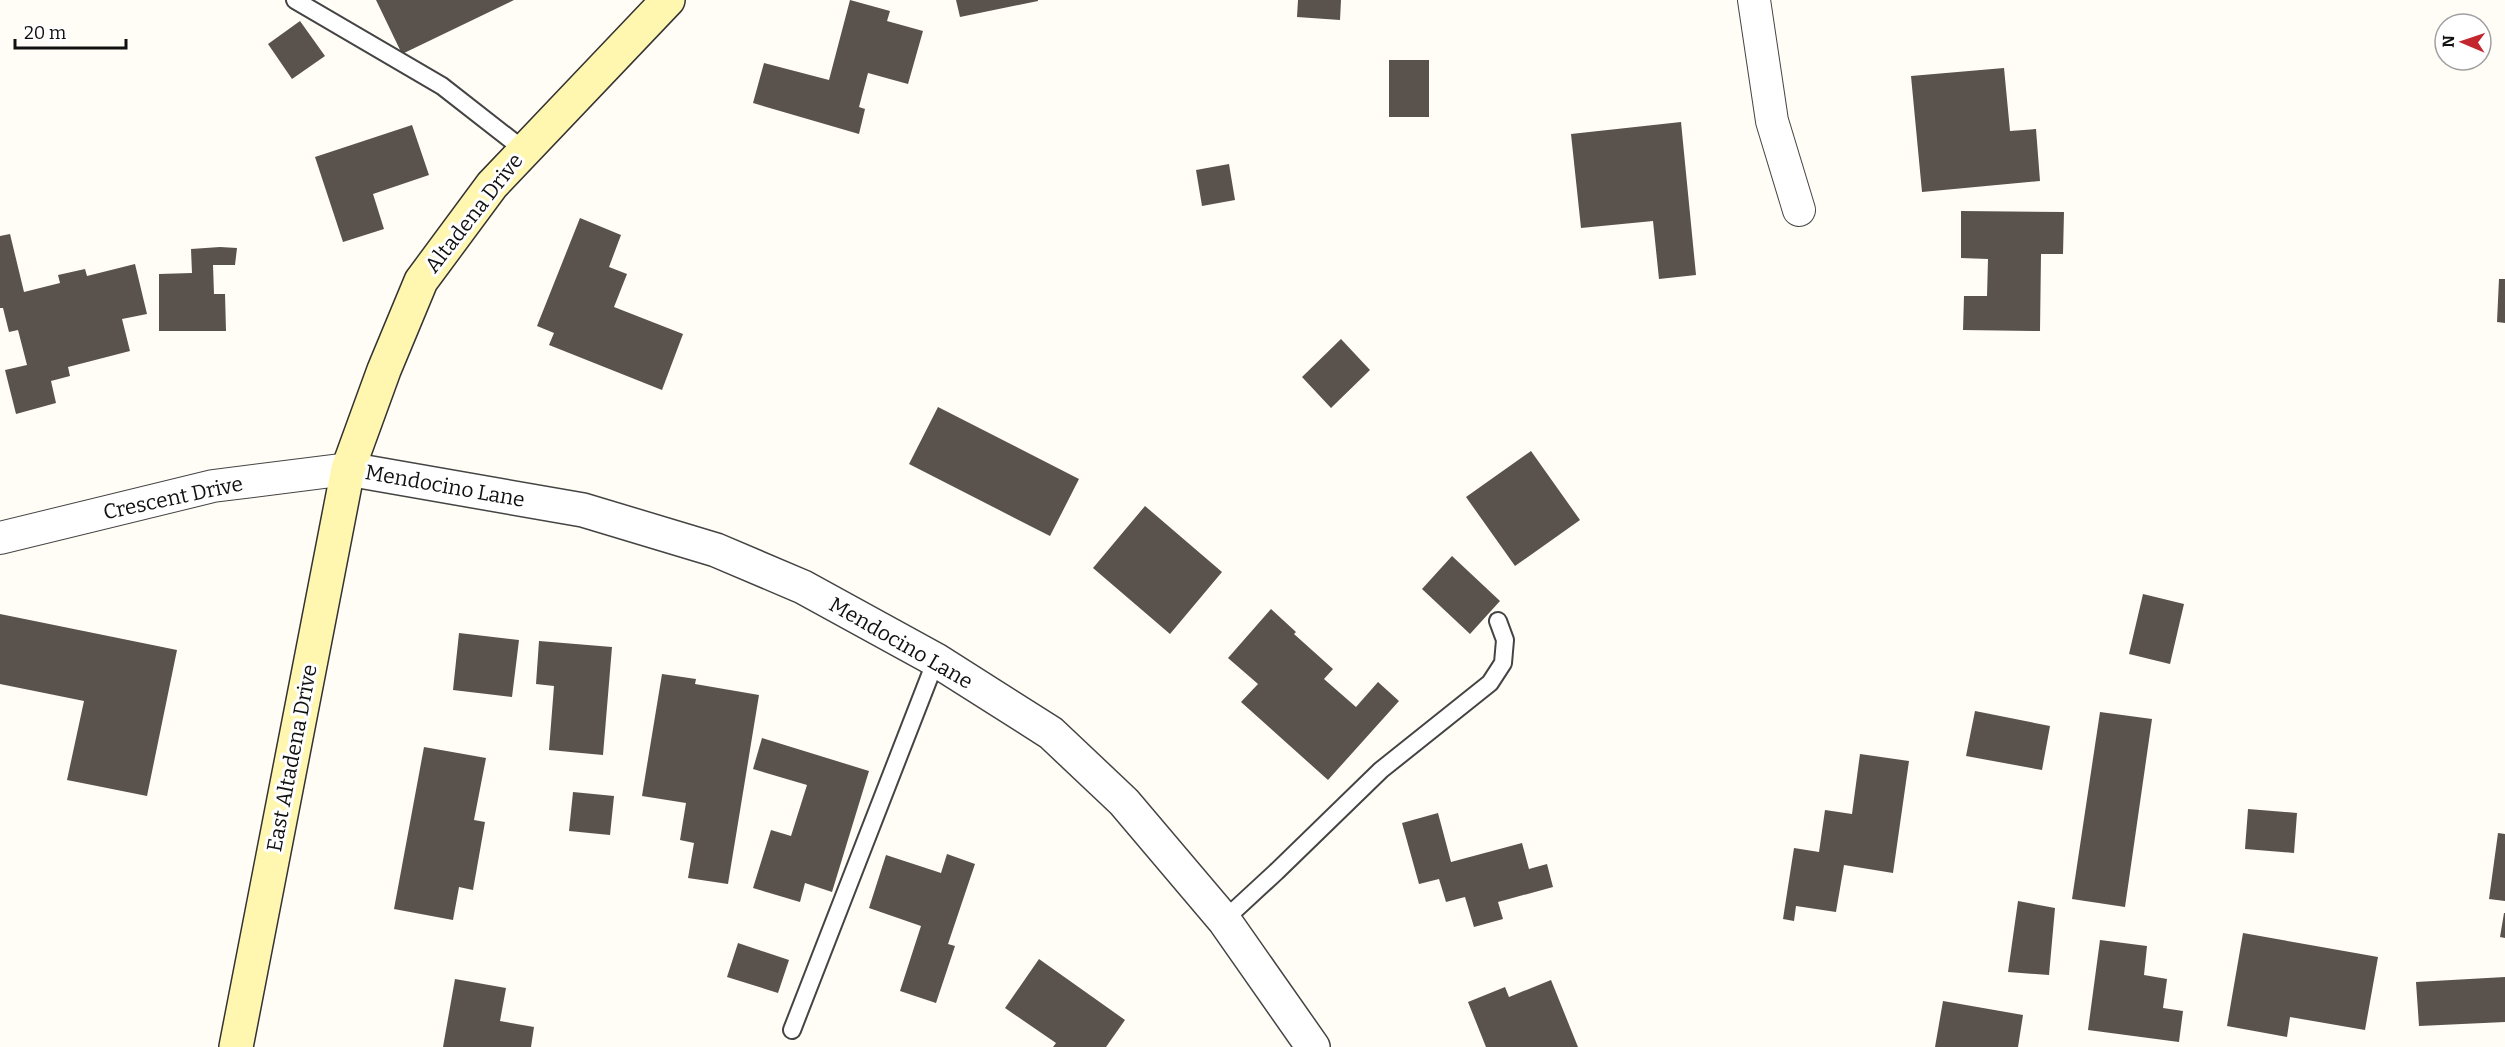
<svg xmlns="http://www.w3.org/2000/svg" width="2505" height="1047" viewBox="0 0 2505 1047" font-family="Bitter,serif">
	<rect width="100%" height="100%" fill="#fffdf5"/>
	<!-- building -->
	<path fill="#5a524d" d="M376,0h138l-112,54z
		M850,0l40,11 -3,10 36,10 -15,53 -40,-11 -9,34 6,2 -6,25 -106,-31 11,-40 65,17z
		M956,0h82v1l-78,16z
		M1298,0h43l-1,20 -43,-3z
		M300,21l25,35 -33,23 -24,-35z
		M1389,60h40v57h-40z
		M2004,68l6,63 26,-2 4,52 -118,11 -11,-116z
		M1681,122l15,153 -37,4 -6,-58 -72,7 -10,-94z
		M412,125l17,50 -56,19 11,35 -41,13 -28,-85z
		M1229,164l6,36 -33,6 -6,-36z
		M1961,211l103,1 -1,42h-22l-1,77 -77,-1 1,-34h23l1,-37 -27,-1z
		M580,218l41,17 -12,32 18,7 -13,33 69,27 -21,56 -113,-45 5,-12 -17,-7z
		M10,234l14,58 36,-9 -2,-8 27,-6 2,7 48,-12 12,50 -25,5 8,32 -62,16 2,9 -19,5 5,22 -40,11 -11,-44 22,-5 -9,-35 -9,2 -6,-24h-3v-72z
		M220,247l17,1 -2,17h-22l1,29h11l1,37h-67v-57l33,-1 -1,-24z
		M2499,279h6v44l-8,-1z
		M1341,339l29,31 -39,38 -29,-31z
		M938,407l141,72 -29,57 -141,-72z
		M1531,451l49,69 -65,46 -49,-69z
		M1145,506l77,66 -52,62 -77,-66z
		M1452,556l48,45 -30,33 -48,-45z
		M2143,594l41,10 -14,60 -41,-10z
		M1271,609l25,23 -2,2 39,35 -9,10 32,28 22,-25 21,19 -71,79 -87,-78 17,-18 -30,-26z
		M0,614l177,36 -30,146 -80,-16 17,-79 -84,-17z
		M459,633l60,7 -7,57 -59,-7z
		M539,641l73,6 -9,108 -54,-5 5,-64 -18,-2z
		M662,674l34,5 -1,5 64,11 -31,189 -40,-6 6,-35 -14,-3 6,-37 -44,-7z
		M1975,711l75,15 -8,44 -76,-14z
		M2100,712l52,7 -27,188 -53,-8z
		M762,738l107,33 -37,121 -27,-9 -5,19 -47,-14 18,-58 20,6 16,-51 -54,-16z
		M424,747l62,11 -12,62 11,2 -12,68 -14,-3 -6,33 -59,-11z
		M1860,754l49,7 -16,112 -49,-8 -8,47 -40,-6 -2,15 -11,-2 11,-71 25,4 6,-42 27,4z
		M573,792l41,4 -4,39 -41,-4z
		M2248,809l49,4 -3,40 -49,-4z
		M1438,813l13,49 71,-19 7,26 18,-5 6,23 -55,15 5,17 -29,8 -9,-30 -19,5 -7,-23 -20,5 -17,-61z
		M2498,833l7,1v67l-16,-2z
		M947,854l28,10 -27,80 7,2 -19,57 -36,-12 21,-65 -52,-18 17,-53 55,18z
		M2018,901l37,7 -6,67 -41,-3z
		M2504,913h1v25l-5,-1z
		M2243,933l135,24 -13,73 -75,-13 -3,20 -60,-11z
		M2100,940l47,6 -3,29 23,4 -4,29 20,3 -4,31 -91,-12z
		M738,943l51,17 -11,33 -51,-16z
		M1039,959l86,61 -19,27h-53l3,-4 -51,-35z
		M2505,977v45l-86,4 -3,-44z
		M455,979l51,9 -6,33 34,6 -3,20h-88z
		M1551,980l27,67h-92l-18,-45 37,-15 4,10z
		M1943,1001l80,14 -5,32h-83z"/>
	<g fill="none" stroke-linecap="round" stroke-linejoin="round">
		<defs>
			<path id="service" d="M295,0l147,86 82,64
				M1224,920l52,-48 105,-102 109,-87 13,-20 2,-23 -7,-19
				M792,1030l144,-370"/>
			<path id="minor" d="M1754,0l18,121 27,89
				M0,538l213,-52 135,-17"/>
			<path id="tertiary" d="M348,469l235,41 133,40 87,37 133,73 115,73 73,69 100,118 89,127"/>
			<path id="secondary" d="M236,1047l112,-578 36,-99 37,-89 71,-96 176,-185"/>
		</defs>
		<!-- service casing -->
		<use href="#service" stroke="#444" stroke-width="20"/>
		<!-- minor casing -->
		<use href="#minor" stroke="#444" stroke-width="34"/>
		<!-- tertiary casing -->
		<use href="#tertiary" stroke="#444" stroke-width="36"/>
		<!-- secondary casing -->
		<use href="#secondary" stroke="#333" stroke-width="36"/>
		<!-- service -->
		<use href="#service" stroke="#fff" stroke-width="16"/>
		<!-- minor -->
		<use href="#minor" stroke="#fff" stroke-width="32"/>
		<!-- tertiary -->
		<use href="#tertiary" stroke="#fff" stroke-width="33"/>
		<!-- secondary -->
		<use href="#secondary" stroke="#fff6b0" stroke-width="33"/>
	</g>
	<g text-anchor="middle" dominant-baseline="central" stroke-width="6" stroke-linejoin="round" paint-order="stroke">
		<!-- street labels -->
		<g font-size="21" fill="#111" stroke="#fff">
			<text transform="translate(474 213) rotate(-52)">Altadena Drive</text>
			<text transform="translate(445 486) rotate(10)">Mendocino Lane</text>
			<text transform="translate(173 498) rotate(-12)">Crescent Drive</text>
			<text transform="translate(901 643) rotate(30)">Mendocino Lane</text>
			<text transform="translate(292 758) rotate(-79)">East Altadena Drive</text>
		</g>
	</g>
	<!-- north arrow -->
	<g transform="translate(2463 42) rotate(272)"><circle r="28" fill="#ffffff" stroke="#a0a0a0" stroke-width="1.5"/>
	<path d="M0-4.5L10 22L0 15L-10 22Z" fill="#c4262e"/>
	<text y="-9" font-size="16" font-weight="bold" text-anchor="middle" fill="#111111">N</text>
	</g>
	<!-- scale -->
	<path d="M15 39v9h111v-9" fill="none" stroke="#111111" stroke-width="3"/>
	<text x="24" y="39" font-size="18" fill="#111111" stroke="#ffffff" stroke-width="4.5" paint-order="stroke">20 m</text>
</svg>
